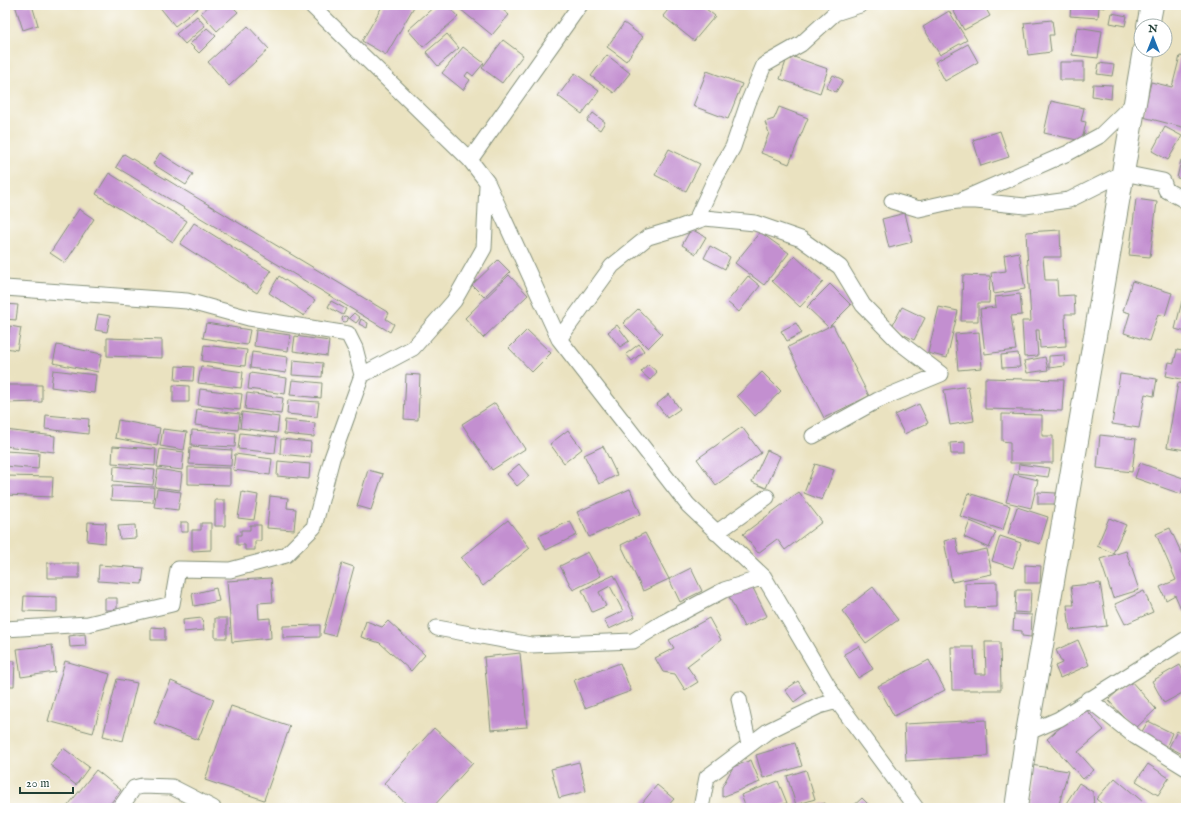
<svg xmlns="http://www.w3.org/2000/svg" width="1191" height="813" viewBox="0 0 1191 813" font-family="'IM FELL English',serif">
	<rect width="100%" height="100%" fill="#fff"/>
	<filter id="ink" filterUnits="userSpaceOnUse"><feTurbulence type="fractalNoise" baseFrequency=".025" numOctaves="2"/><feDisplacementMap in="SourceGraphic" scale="8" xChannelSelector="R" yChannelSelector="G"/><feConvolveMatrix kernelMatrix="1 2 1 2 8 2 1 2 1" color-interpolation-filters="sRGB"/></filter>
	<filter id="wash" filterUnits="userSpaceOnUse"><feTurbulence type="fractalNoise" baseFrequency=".012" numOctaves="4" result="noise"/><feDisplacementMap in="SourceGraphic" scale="16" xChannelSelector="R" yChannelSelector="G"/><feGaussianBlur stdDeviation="0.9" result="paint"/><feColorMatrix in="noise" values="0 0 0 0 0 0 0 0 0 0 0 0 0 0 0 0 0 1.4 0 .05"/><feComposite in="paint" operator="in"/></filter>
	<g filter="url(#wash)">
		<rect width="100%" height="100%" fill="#eae2c0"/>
		<g id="blocks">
			<!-- building -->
			<path fill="#c38fd0" d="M15,5h17l6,20 -15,5z
				M158,5h44l-27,21z
				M210,5h21l7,7 -21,19 -16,-18z
				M242,5h9l-3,4z
				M383,5h32l-29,50 -24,-14z
				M436,5h11l11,12 -35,30 -15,-17z
				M455,5h42l12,10 -17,20z
				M672,5h29l14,11 -21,25 -31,-25z
				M962,5h22l6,11 -26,14 -11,-20z
				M1071,5h34v3l-6,-1 -1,11 -28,-2z
				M949,11l18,29 -27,15 -17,-28z
				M1112,13l15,3 -2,10 -15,-3z
				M197,16l8,10 -20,18 -9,-10z
				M1052,20l2,15h-5l2,17 -23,3 -4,-32z
				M624,23l19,14 -17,24 -19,-14z
				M248,26l21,23 -40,37 -21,-24z
				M1077,27l25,4 -4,27 -26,-3z
				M207,28l9,8 -17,17 -9,-9z
				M447,34l12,14 -21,18 -12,-14z
				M503,40l20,15 -21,28 -20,-15z
				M968,44l10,18 -33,19 -10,-19z
				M463,47l21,16 -11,13 -5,-4 -3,4 5,4 -7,10 -21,-17z
				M607,55l23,18 -16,20 -23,-17z
				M788,55l40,14 -8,24 -40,-14z
				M1180,56l6,1v71l-43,-11 8,-35 21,5z
				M1060,62h24v18h-24z
				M1099,63l15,2 -2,11 -15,-2z
				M707,71l35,13 -14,35 -35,-13z
				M575,73l24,18 -17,23 -24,-18z
				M833,75l10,5 -7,12 -10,-4z
				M1093,84l19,1 -1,14 -19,-3z
				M1051,101l33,7 -3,13 5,1 -4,19 -38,-8z
				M779,107l29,11 -19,46 -28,-11 8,-20 -4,-11 9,-3z
				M593,113l12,9 -5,8 -13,-9z
				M1165,127l17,9 -14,24 -16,-9z
				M1000,131l9,26 -28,9 -8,-26z
				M669,149l31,15 -14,27 -31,-16z
				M160,153l33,21 -7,11 -33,-21z
				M124,154l265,159 -3,6 8,5 -4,8 -274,-165z
				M1181,160l5,1v19l-9,-2z
				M109,173l78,48 -14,21 -77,-48z
				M1136,199l21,3 -7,55 -21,-2z
				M79,209l15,10 -29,44 -15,-10z
				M905,213l7,29 -23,6 -7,-29z
				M194,223l77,48 -14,22 -77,-49z
				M691,229l15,8 -10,17 -14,-9z
				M1060,230l1,27h-18l2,23h12l1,16 16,-1 1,19h-10l1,32 -26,2 -1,-18h-3l2,26 -14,1 -2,-36h9l-5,-89z
				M760,232l29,21 -25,32 -29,-22z
				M710,246l20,11 -5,12 -21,-11z
				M1019,252l6,37 -31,5 -3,-21 15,-2 -2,-16z
				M795,256l28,26 -23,25 -28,-26z
				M498,260l12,12 -26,25 -12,-12z
				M509,275l19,20 -45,43 -18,-20z
				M963,275l27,1 -1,27h-11v18h-17z
				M279,276l36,24 -11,16 -35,-23z
				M748,276l12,10 -21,26 -12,-10z
				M1132,281l40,12 -7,23 -7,-2 -9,27 -25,-8 6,-20 -7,-2z
				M830,284l21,21 -22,22 4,-2 36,71 -45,22 -36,-71 40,-20 -21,-20z
				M1020,294l2,21 -11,1 5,34 -31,4 -5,-45 16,-2 -1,-10z
				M331,301l15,8 -3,6 -15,-8z
				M1182,301l4,1v30l-11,-3z
				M5,304l13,1 -2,15 -11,-1z
				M902,307l23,11 -11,22 -23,-12z
				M939,307l19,4 -11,47 -19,-5z
				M638,309l24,25 -14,14 -25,-25z
				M354,313l6,5 -4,5 -7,-5z
				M98,314l12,2 -3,16 -12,-2z
				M342 319a3 3 0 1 1 6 0a3 3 0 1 1-6 0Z
				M361,319l7,4 -1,5 -8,-4z
				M206,323l44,7 -3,15 -44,-7z
				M796,323l6,10 -15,8 -6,-10z
				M617,325l12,16 -9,6 -12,-15z
				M10,326l11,2 -4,22 -11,-2z
				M256,330l34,5 -2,16 -34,-5z
				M527,330l24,23 -19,19 -23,-24z
				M979,332l3,36 -24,2 -3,-36z
				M295,336l34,5 -2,15 -34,-5z
				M107,338l55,2v18l-55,-2z
				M1184,340h2v40l-20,-4 3,-14 5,1 3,-13 5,1z
				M639,344l5,7 -12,10 -6,-7z
				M57,345l45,9 -4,18 -45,-9z
				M204,345l43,5 -2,16 -43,-5z
				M252,352l36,5 -2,16 -36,-5z
				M1018,353l2,14 -18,1 -1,-13z
				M1064,355l1,11 -16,2v-12z
				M1045,357l3,13 -21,3 -3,-12z
				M293,360l30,3 -1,14 -30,-2z
				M648,364l9,8 -7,8 -9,-8z
				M176,366l18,1 -1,14 -18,-1z
				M201,366l42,6 -2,16 -43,-5z
				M53,370l43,5 -2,18 -43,-6z
				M762,372l19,19 -26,25 -18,-20z
				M250,373l37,5 -2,16 -37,-5z
				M406,374l14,1 -2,45 -14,-1z
				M1120,374l37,5 -3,17 -9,-2 -6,34 -27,-4z
				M985,378l79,2 -2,31 -77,-2z
				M292,380l30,3 -1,15 -31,-3z
				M1178,383l8,1v66l-19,-3z
				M5,385h37v17l-37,1z
				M173,385l16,1v16h-16z
				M968,386l6,35 -24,4 -6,-35z
				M200,389l42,5 -2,16 -42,-5z
				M247,393l36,5 -2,16 -36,-5z
				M669,394l11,15 -13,9 -10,-14z
				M288,400l31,2 -2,15 -30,-3z
				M495,403l30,46 -33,21 -30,-46z
				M919,404l9,19 -24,11 -9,-19z
				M197,409l43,5 -2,16 -43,-5z
				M242,412l37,5 -2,16 -37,-5z
				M1002,414l40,1v21h11v27h-43v-21l-8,-1z
				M46,415l43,4 -1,15 -43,-5z
				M118,420l42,8 -3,18 -42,-8z
				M285,420l30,3 -1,14 -30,-3z
				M742,427l19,26 -45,32 -19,-26z
				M163,429l24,3 -3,18 -24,-4z
				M5,430l50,6 -1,16 -49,-6z
				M192,430l44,3 -1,14 -44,-2z
				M568,430l14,19 -18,14 -14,-19z
				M240,433l37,4 -2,16 -37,-4z
				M1100,435l36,4 -4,33 -35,-4z
				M281,439l30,3 -1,15 -30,-3z
				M965,442v12h-14l-1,-11z
				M113,446l43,3 -1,17 -43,-3z
				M603,446l14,29 -18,9 -15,-29z
				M190,447l42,3 -1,16 -42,-2z
				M160,449l24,3 -2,18 -25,-3z
				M767,450l13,6 -14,32 -14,-6z
				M5,451l34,2 -1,16 -33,-3z
				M235,454l37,5 -2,16 -37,-5z
				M278,461l32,3 -1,15 -32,-3z
				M1140,463l46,16 -5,15 -46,-16z
				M519,464l10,12 -12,10 -10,-12z
				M815,464l19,6 -12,30 -18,-7z
				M1019,464l31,4 -2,9 -30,-4z
				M114,466l41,4 -2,15 -40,-4z
				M188,467l42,1v17l-42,-1z
				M158,469l24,4 -2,17 -25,-3z
				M368,470l15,4 -12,36 -14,-4z
				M1014,474l24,6 -7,28 -25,-6z
				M5,476l48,1 -1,20 -47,-2z
				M112,486l42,1 -1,15 -42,-2z
				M157,489l24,3 -3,18 -24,-3z
				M630,489l11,25 -52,23 -12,-25z
				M242,492l16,3 -4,25 -16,-2z
				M799,492l23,30 -37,28 -8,-11 -19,14 -15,-19z
				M1038,492l18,1v11h-18z
				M968,493l42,13 -7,24 -43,-14z
				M270,496l18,2 -1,10 9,1 -2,21 -27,-2z
				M215,500h10v26h-10z
				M1017,507l31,10 -8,27 -32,-10z
				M1109,518l17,7 -13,28 -16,-7z
				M508,520l22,28 -47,38 -22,-28z
				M570,521l7,14 -31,15 -7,-14z
				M970,521l26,11 -7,16 -25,-11z
				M88,522l18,1 -1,20 -18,-2z
				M181,522h7v10h-7z
				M201,523h10v27l-19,1v-21h9z
				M135,525l1,13 -16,1 -2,-13z
				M250,525h11v16h-6v9h-10v-5h-8v-10h4v-5h9z
				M1170,528l16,35v47l-4,1 -7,-16 -9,5 -6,-13 16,-7 -20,-46z
				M645,533l24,46 -26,12 -22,-46z
				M1000,536l21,7 -8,25 -21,-7z
				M956,538l3,17 28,-6 5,25 -40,8 -8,-41z
				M1186,543v13l-5,-11z
				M1126,551l13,39 -26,8 -13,-39z
				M588,552l13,24 -28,14 -13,-24z
				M47,563h32v15h-32z
				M342,563l12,4 -19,69 -12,-3z
				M99,565l45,3 -2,16 -44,-3z
				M1025,565l16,1 -1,17h-15z
				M691,568l11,23 -22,11 -11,-23z
				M614,575l21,42 -26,12 -5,-9 19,-9 -13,-25 -11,6 7,14 -14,6 -10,-22z
				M271,578l2,24 -15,1 1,16 11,-1 1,20 -39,4 -5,-61z
				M997,582v25l-31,1 -1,-25z
				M1100,583l7,43 -37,4 -3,-25h7l-3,-19z
				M752,586l15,30 -23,11 -15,-30z
				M873,587l25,33 -32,23 -24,-32z
				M216,588l3,13 -25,5 -2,-12z
				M1016,590h15l-1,23 -15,-1z
				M1144,591l9,21 -28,12 -10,-20z
				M24,596l33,1v15l-34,-1z
				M105,598h12v12h-12z
				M1014,614l18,1 -1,22 -9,-1v-5l-9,-1z
				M202,618l2,12 -20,2 -1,-12z
				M215,618h12v20h-12z
				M709,618l12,22 -34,26 11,16 -13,8 -10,-16 -12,-2 -8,-14 19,-10 -5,-8z
				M366,621l16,6 6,-6 37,34 -14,16 -31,-28 -19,-6z
				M320,625v12l-37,1v-12z
				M151,627l14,1v12h-14z
				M85,634l1,12 -16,1 -1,-11z
				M1078,640l11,25 -29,13 -5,-12 7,-3 -6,-13z
				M985,642h15l1,48h-49l-1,-43h23l1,27h11z
				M52,645l3,27 -34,5 -4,-28z
				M859,646l14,23 -15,9 -14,-24z
				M520,653l7,74 -36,3 -7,-73z
				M929,660l16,30 -51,26 -16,-30z
				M5,661h10l-1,25h-9z
				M65,661l45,13 -17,59 -45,-12z
				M620,663l11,28 -46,17 -11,-28z
				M1180,665l6,11v15l-22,12 -12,-22z
				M117,679l20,4 -14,58 -20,-5z
				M1130,680l26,29 -21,20 -27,-29z
				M171,681l43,18 -16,41 -44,-17z
				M798,681l8,12 -12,9 -9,-12z
				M231,706l59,20 -26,74 -59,-20z
				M1084,707l20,23 -26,22 16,18 -11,9 -36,-40z
				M986,720l2,36 -82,5 -2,-37z
				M1148,721l24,12 -7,17 -25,-15z
				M434,728l39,35 -41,45h-21l-27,-25z
				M1177,731l9,5v20l-17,-9z
				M795,743l7,23 -39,12 -7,-23z
				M63,748l26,19 -13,18 -26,-20z
				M751,760l9,22 -38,15v-10l11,-20z
				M579,762l7,29 -27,7 -8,-29z
				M1148,764l21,14 -11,17 -22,-14z
				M1031,765l37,6 -10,37h-32z
				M96,770l25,20 -14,18h-41z
				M806,770l9,29 -19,6 -9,-29z
				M1115,778l35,30h-43l-11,-9z
				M778,781l9,22 -14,5h-27l-5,-13z
				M1079,783l14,9 1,16h-31z
				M657,785l17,14 -8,9h-28z
				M862,798l10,10h-21z
				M825,803l2,5h-15z"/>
		</g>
	</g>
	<g filter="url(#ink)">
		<use href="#blocks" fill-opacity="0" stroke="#84907a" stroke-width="1"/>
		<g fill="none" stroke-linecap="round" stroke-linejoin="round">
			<defs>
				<path id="street" d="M311,5l159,155 17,22 72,157 129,166 76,72 73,124 79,107
					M470,160l110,-155
					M963,199l105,-46 33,-18 35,-34
					M892,201l27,8 31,-7 8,-1h18l49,5 44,-6 54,-27 40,8 3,9 20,11
					M695,222l20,-43 18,-32 15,-44 16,-38 37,-21 34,-31 25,-8
					M5,288l182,13 62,17 99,16 7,14 7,27 -30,83 -18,69 -28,28 -56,15 -52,-1 -6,35 -84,20 -83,5
					M559,339l53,-73 36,-29 30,-9 27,-10 50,5 46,16 39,28 23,38 36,37 42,32 -63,26 -65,36
					M362,375l51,-27 41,-47 30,-53 3,-63
					M716,533l51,-36
					M437,628l94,17 102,-4 31,-19 60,-32 40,-13
					M739,699l10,46
					M1088,699l48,38 50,31
					M1027,733l32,-14 127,-80
					M120,808l14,-20 8,-2 30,1 41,21
					M701,808l6,-31 61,-46 51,-25 18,-5"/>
				<path id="secondary" d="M1148,26l4,-21
					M1016,808l11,-75 117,-683"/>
			</defs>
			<!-- street casing -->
			<use href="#street" stroke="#84907a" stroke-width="17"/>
			<!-- secondary casing -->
			<use href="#secondary" stroke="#84907a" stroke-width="24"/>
			<!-- street -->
			<use href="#street" stroke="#fff" stroke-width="15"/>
			<!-- secondary -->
			<use href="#secondary" stroke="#fff" stroke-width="22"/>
		</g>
	</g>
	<!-- margin -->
	<rect width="1191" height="813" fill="none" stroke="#fff" stroke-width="20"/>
	<!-- north arrow -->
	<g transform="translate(1153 38)"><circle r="19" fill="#ffffff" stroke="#a5b1ae"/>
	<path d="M0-3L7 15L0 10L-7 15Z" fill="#1f6fb2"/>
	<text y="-6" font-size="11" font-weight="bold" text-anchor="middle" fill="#1f3d34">N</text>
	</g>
	<!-- scale -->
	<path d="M20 787v6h53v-6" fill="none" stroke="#1f3d34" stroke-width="2"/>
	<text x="26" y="787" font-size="12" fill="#1f3d34" stroke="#ffffff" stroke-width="3" paint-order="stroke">20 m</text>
</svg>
